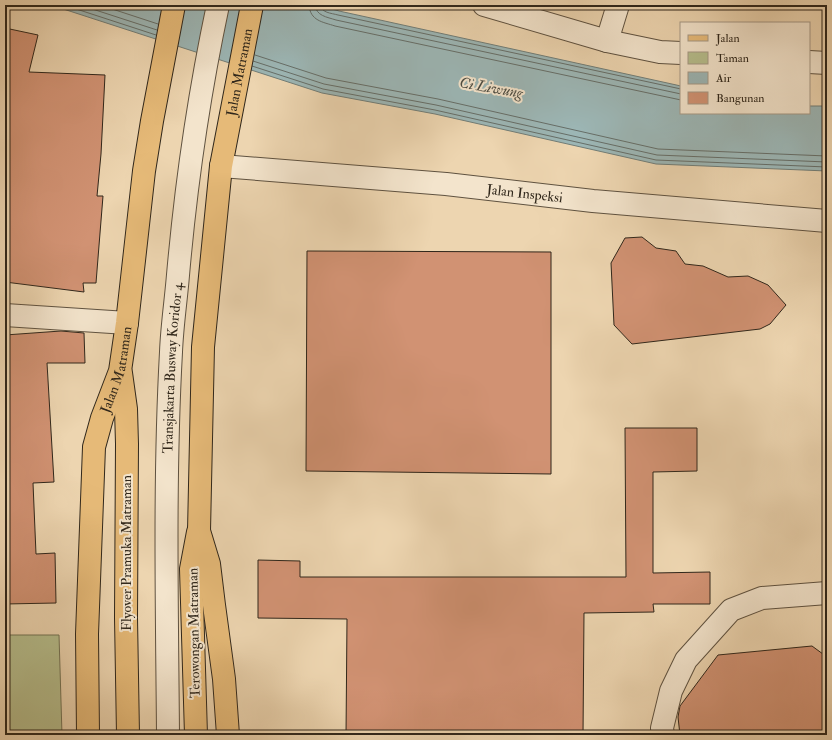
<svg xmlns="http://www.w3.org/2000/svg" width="832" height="740" viewBox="0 0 832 740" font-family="'IM FELL Double Pica',serif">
	<rect width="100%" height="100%" fill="#edd5b0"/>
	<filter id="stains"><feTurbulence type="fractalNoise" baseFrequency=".005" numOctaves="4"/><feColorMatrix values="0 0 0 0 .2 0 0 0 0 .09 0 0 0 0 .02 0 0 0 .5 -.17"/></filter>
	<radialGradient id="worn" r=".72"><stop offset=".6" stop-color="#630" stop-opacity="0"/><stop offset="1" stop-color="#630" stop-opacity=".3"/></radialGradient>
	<!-- green -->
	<path fill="#b6be8d" stroke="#737254" d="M5,635h54l3,100h-57z"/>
	<!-- water -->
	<path fill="#9cb6b5" stroke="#717d77" d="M51,5h268l20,6 342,75v27h128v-7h18v65l-171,-7 -221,-50 -113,-21z"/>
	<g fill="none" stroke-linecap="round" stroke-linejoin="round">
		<!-- shore -->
		<path stroke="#666e68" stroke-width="1" d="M64,5l92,30
			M80,5l77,25
			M100,5l58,19
			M309,5c1,16 14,17 26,21l346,74
			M315,5c1,11 12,12 21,15l345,74
			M321,5c0,8 10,8 17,10l343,74
			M255,55l71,23 112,21 220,50 169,7
			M253,61l71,23 112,21 221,50 170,7
			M252,66l71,23 112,21 221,50 171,7"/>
	</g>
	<!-- building -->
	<path fill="#d19273" stroke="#30271b" d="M5,28l33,7 -9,37 76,3 -4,79 -4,42h6l-7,87h-13l1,9 -79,-10z
		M642,237l14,11 20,3 9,13 18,2 25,11 20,-1 20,9 18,20 -16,19 -10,5 -128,15 -18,-19 -3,-62 14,-25z
		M307,251l244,1v222l-245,-3z
		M61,331l23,2 1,30h-38l7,119 -21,1 3,71 19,-1 1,50 -51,1v-269z
		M625,428h72v43l-44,1v101l57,-1v32h-57l1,8 -70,1 -1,122h-237l1,-116 -89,-1v-58l42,1v16h326z
		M812,646l15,11v78h-147l-2,-18 2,-11 38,-51z"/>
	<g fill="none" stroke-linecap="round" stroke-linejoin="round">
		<defs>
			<g id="minor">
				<path d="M484,5l123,36 53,11 21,1"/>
				<path d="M607,41l11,-36"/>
				<path d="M809,62l18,1"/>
				<path id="s1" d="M221,166l225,18 147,17 234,20"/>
				<path d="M5,315l122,8"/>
				<path id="s2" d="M168,735c-1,-128 -4,-256 3,-383 1,-26 5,-52 7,-77 8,-91 21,-181 40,-270"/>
				<path d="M663,735l-1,-7 9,-37 15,-31 45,-50 31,-12 65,-5"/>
			</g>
			<g id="major">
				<path d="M121,373l5,36 1,35 -1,174 2,117"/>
				<path id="s3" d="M88,735l-1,-101 7,-187 8,-29 18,-47 7,-48 17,-152 8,-50 22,-116"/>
				<path d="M196,735l-5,-166 7,-37"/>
				<path id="s4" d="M228,735l-4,-56 -10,-74 -5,-41 -10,-33 4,-184 18,-181 31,-161"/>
			</g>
		</defs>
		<!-- minor casing -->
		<use href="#minor" stroke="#5f5240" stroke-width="24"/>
		<!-- major casing -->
		<use href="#major" stroke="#30271b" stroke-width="24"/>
		<!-- minor -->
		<use href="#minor" stroke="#f3e4cc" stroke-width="22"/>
		<!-- major -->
		<use href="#major" stroke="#e6ba78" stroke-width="22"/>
	</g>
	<g text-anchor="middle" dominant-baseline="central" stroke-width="4" stroke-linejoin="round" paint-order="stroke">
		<!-- street labels -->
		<g font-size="14" fill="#30271b" stroke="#f3e4cc">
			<text stroke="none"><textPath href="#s4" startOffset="668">Jalan Matraman</textPath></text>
			<text stroke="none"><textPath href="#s1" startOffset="305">Jalan Inspeksi</textPath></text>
			<text stroke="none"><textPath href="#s2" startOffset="367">Transjakarta Busway Koridor 4</textPath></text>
			<text stroke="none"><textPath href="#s3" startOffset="369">Jalan Matraman</textPath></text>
			<text transform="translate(126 553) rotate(-90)">Flyover Pramuka Matraman</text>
			<text transform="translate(194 633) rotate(-91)">Terowongan Matraman</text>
		</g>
		<!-- water labels -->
		<g font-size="15" font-style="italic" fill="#4b4b42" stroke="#f3e4cc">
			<text transform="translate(491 88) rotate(10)">Ci Liwung</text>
		</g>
	</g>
	<!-- margin -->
	<rect width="832" height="740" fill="none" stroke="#edd5b0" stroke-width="20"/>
	<rect x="6" y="6" width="820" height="728" fill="none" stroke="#30271b" stroke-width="2"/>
	<rect x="10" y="10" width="812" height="720" fill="none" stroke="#30271b"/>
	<!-- legend -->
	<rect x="680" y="22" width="130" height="92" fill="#f3e4cc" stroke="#a59885"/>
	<rect x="688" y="35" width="20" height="6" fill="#e6ba78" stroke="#a59885"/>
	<text x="716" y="42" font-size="12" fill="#30271b">Jalan</text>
	<rect x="688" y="52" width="20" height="12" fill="#b6be8d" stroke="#a59885"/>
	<text x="716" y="62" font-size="12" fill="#30271b">Taman</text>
	<rect x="688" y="72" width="20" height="12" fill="#9cb6b5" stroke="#a59885"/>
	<text x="716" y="82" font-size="12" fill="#30271b">Air</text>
	<rect x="688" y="92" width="20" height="12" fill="#d19273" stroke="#a59885"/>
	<text x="716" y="102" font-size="12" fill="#30271b">Bangunan</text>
	<rect width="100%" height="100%" filter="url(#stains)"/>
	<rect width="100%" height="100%" fill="url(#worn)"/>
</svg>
